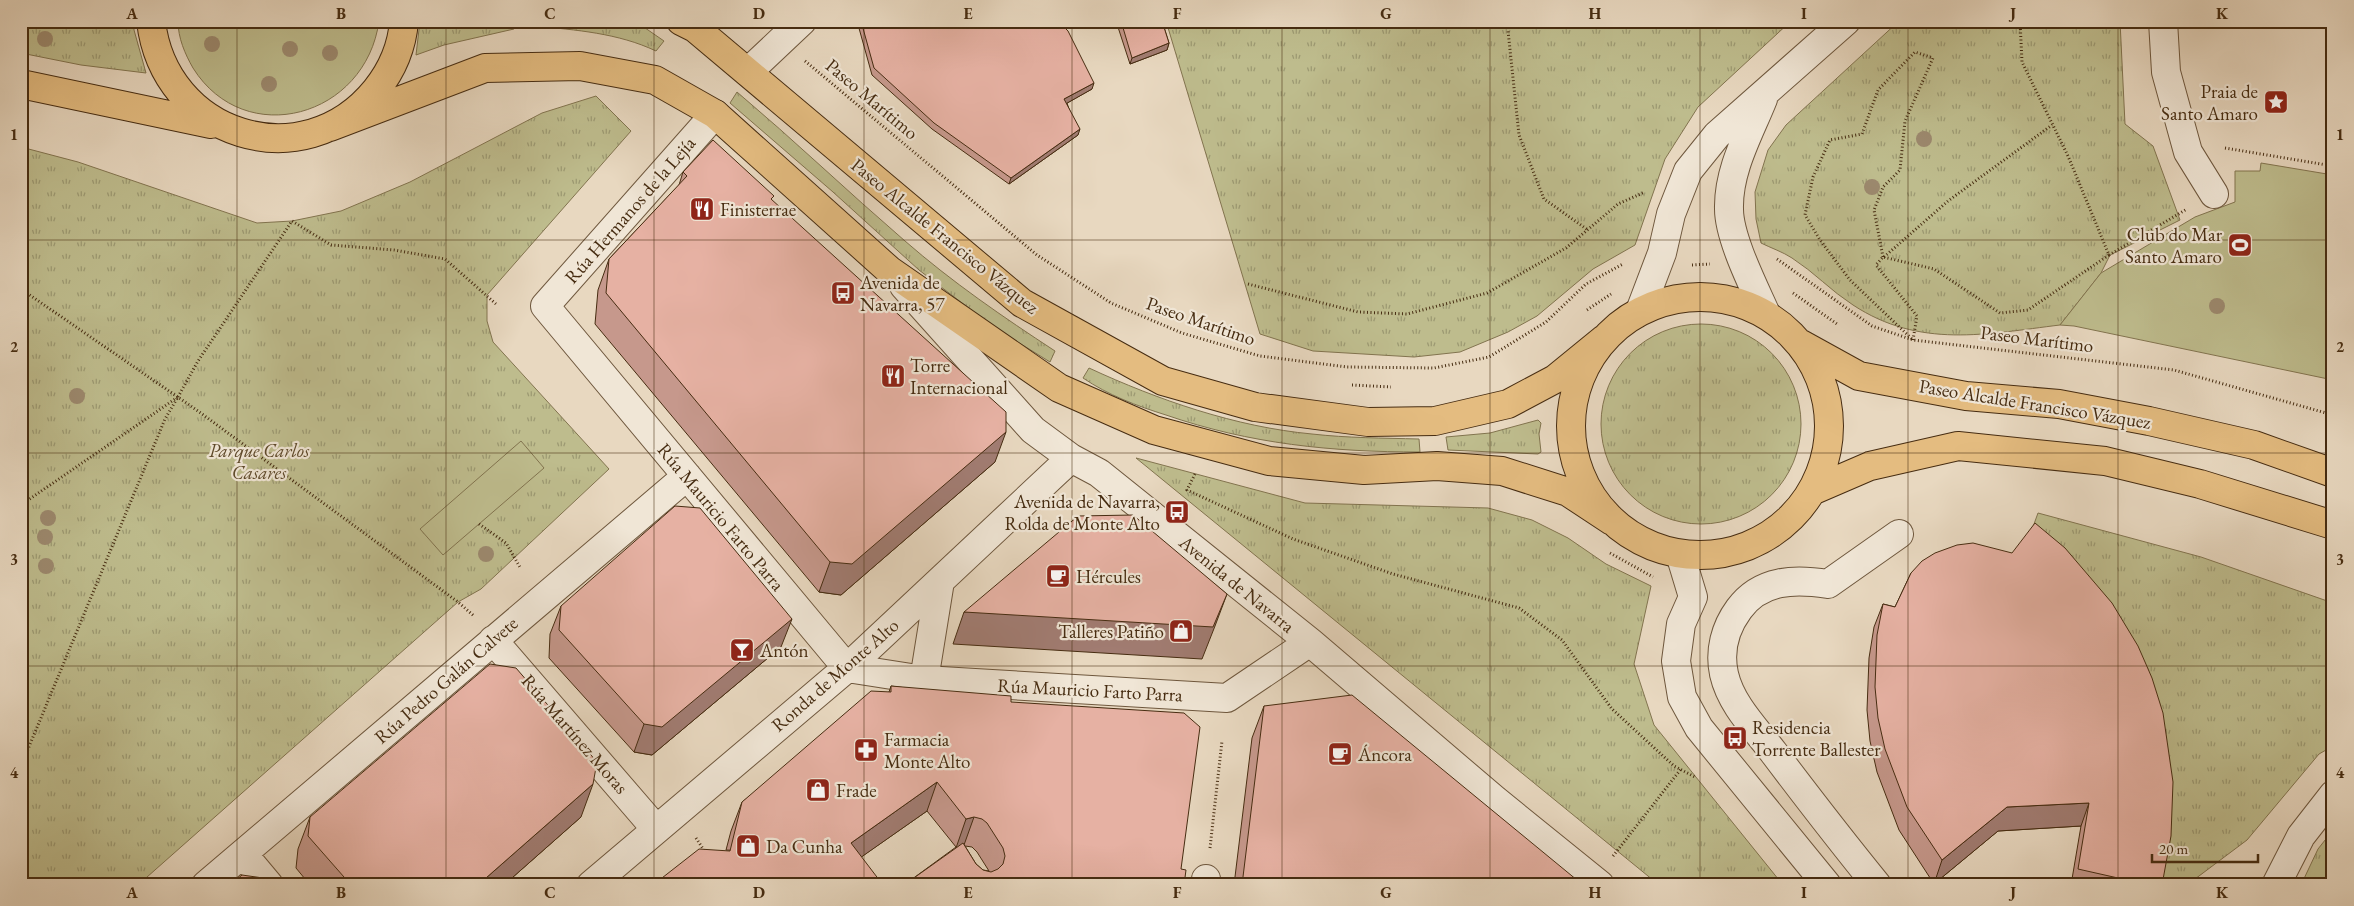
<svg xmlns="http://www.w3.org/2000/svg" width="2354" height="906" viewBox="0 0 2354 906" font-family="'EB Garamond',serif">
	<defs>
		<pattern id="grass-tufts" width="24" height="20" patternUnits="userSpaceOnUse" patternTransform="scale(1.25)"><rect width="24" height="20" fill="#bebc8d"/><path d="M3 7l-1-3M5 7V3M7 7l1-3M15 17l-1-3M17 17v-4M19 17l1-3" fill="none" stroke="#9c9972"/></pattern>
	</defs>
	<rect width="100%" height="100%" fill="#e8d8c0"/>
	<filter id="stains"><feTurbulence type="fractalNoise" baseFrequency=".004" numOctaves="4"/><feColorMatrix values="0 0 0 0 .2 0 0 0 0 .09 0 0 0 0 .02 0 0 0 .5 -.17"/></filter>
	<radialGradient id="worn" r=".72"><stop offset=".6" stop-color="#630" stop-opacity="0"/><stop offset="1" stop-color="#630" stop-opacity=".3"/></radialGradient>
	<!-- grass -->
	<path fill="url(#grass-tufts)" stroke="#82744f" d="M21,21h113v9l12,43 -65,-8 -60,-12z
		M420,21h95l-1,8 -70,16 -28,10z
		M535,21h100l29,20 -8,10c-38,-18 -80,-21 -121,-25z
		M1166,21h625l-93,86 -33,52 -30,86 -42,24 -56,47 -29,16 -48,20 -46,5 -101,-6 -53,-17z
		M1899,21h221l5,103 28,22 27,74 -70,35 -9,18 -41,52c-74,9 -140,24 -207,-20 -22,-14 -39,-33 -61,-47 -9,-6 -21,-10 -31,-15l-5,-24 -1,-27 13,-42 18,-25z
		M737,92c57,48 111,100 168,149 47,41 98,76 150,110l-5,11 -58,-36 -73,-56 -86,-78 -103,-89z
		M596,96l35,35 -144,164v26l6,21 116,127 -128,120 -23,13 -320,283h-117v-738l57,15 179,61 35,-2 49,-10 69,-29 132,-69z
		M1601 424a100 100 0 1 1 200 0a100 100 0 1 1-200 0Z
		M1089,368c69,32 147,59 223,66 35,4 71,4 107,5l1,13c-88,0 -170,-8 -254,-37 -29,-9 -58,-20 -83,-37z
		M1538,420l3,3 -2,11 2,18 -3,2 -90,-4 -2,-13 44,-4z
		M1136,458l169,45 183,5 44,12 36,18 38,26 45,22 -17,78 20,61 129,160h-124z
		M2038,513l163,44 132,46v143l-14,8 -72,86 -60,45h-29l-132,-339z
		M2333,830v55h-32l17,-36z"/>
	<!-- garden -->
	<path fill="#bebc8d" stroke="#82744f" d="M178,21h201c-13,96 -134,130 -186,47 -8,-14 -15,-30 -15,-47z
		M2261,163l72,12v205l-259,-54 -14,-1 41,-52 94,-56 40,-15v-31h25z
		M521,441l23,27 -101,87 -23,-26z"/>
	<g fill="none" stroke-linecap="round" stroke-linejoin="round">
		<defs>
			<path id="minor" d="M2163,21l3,51 22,80 26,42
				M748,72l54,-51
				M1763,99c-14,35 -35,71 -34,110 0,29 25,78 37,105
				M715,114l-170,192 302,362 77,12 303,18 83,-56
				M904,286l129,144 38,28 28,15 211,169 185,158 105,85
				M1640,311l22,-58 9,-39 17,-43 29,-36 129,-114
				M1680,554l13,43 -12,27 -5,37 6,36 17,31 128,157
				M493,640l163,189
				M924,680l16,-99
				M243,854l26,31
				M206,885l481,-409
				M591,885l256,-217 224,-210
				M1206,885v-6
				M1877,885c-35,-43 -69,-87 -103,-132 -18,-24 -43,-48 -50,-79 -5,-23 1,-46 15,-65 22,-30 56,-30 89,-25l71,-50
				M2276,885l25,-49 32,-41"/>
			<path id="major" d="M151,21c13,115 152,159 225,69 16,-20 26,-43 28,-69
				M681,21l14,7 327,275 141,78 92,26 113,15 67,-1 73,-17 47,-25 49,-40
				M21,84l190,40
				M330,127l155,-59 95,-2 75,14 60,34 174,156 170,118 95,42 115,31 95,9 73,-4 65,5 66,21 44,29
				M1571 426a129 129 0 1 1 258 0a129 129 0 1 1-258 0Z
				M1801,344l58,32 107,20 93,8 90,17 105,24 79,28
				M1812,491l58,-25 88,-20 147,15 95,23 133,41"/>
		</defs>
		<!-- minor casing -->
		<use href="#minor" stroke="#6e573d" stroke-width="30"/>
		<!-- major casing -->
		<use href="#major" stroke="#462c11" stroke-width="30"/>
		<!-- path -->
		<path stroke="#462c11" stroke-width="3" stroke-dasharray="1 2.5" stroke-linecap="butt" d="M1507,21l12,114 25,64 44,31
			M805,61l232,194 74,48 71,30 78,23 87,11 87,1 55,-11 57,-35 40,-38 37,-20
			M2225,148l108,18
			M2109,255l78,-46
			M1883,257l-9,-47 9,-23 17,-17 5,-49 28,-63 -18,-6 -37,38 -16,44 -32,6 -17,37 -8,38 15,25 30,40 63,60
			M1884,257l64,-56 104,-76
			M1777,259l95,67 41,14 261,30 159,45
			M1692,265l18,-1
			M1248,284l110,28 49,2 80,-21 79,-45 52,-44 27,-12
			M21,289l177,122 260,191 16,14
			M1793,293l44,31
			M1587,310l24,-16
			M1913,340l4,-24 -41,-51 7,-8 51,12 66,44 28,-3 81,-55 -41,-99 -46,-94 -2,-41
			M1352,385l39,2
			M178,397l20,-36 94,-140 39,24 63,5 51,9 51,45
			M1195,474l-8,16 106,49 100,35 126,34 43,32 50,69 62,57 21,11
			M21,505l157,-108 -13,22 -144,347
			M479,524l27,19 15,26
			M1610,553l43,24
			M696,838l9,14
			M1210,848l12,-107
			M1613,856l68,-87"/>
		<!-- minor -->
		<use href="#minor" stroke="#f0e6d6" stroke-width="28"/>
		<!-- major -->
		<use href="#major" stroke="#e4bc80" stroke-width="28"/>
	</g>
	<!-- trees -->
	<g fill="#9c896e">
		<circle cx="45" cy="39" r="8"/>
		<circle cx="212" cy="44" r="8"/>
		<circle cx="290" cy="49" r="8"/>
		<circle cx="330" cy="53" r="8"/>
		<circle cx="269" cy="84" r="8"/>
		<circle cx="1924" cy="139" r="8"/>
		<circle cx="1872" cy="187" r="8"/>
		<circle cx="2217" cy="306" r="8"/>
		<circle cx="77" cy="396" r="8"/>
		<circle cx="48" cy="518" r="8"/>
		<circle cx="45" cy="537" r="8"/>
		<circle cx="486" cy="554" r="8"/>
		<circle cx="46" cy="566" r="8"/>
	</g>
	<!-- wall -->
	<path fill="#c6988c" stroke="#462c11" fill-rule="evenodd" d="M857,21h201l34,68 -25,14 11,32 -69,49 -77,-55 -60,-54z
		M1116,21h46l7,22 -2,7 -37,14z
		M683,172l89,29 223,261 -154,133 -22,-3 -224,-268 3,-34 11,-31 70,-74z
		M1911,573l251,312h-91l10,-59 -83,5 -64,53 -35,-54 -22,-58 -7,-31 -3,-31 2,-52 5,-31 9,-23 12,3z
		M561,606l220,41 -129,108 -18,-3 -85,-94 1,-24z
		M891,686l120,16 170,167 -277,16 52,-38 -29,-36 -66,46 -135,-7 5,-19 11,-29 147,-110zM965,846l7,1 5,5 12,19 -6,-1 -7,-6z
		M1264,706l319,179h-349l18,-147z
		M310,817h271l-77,68h-194l-14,-17 2,-19z"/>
	<!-- shaded-wall -->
	<path fill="#a17c72" stroke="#462c11" d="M1169,43l-2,7 -37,14 2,-6z
		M1094,83l-2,6 -30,17 2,-7z
		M1080,129l-2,6 -69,49 2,-6z
		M1006,432l-11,30 -154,133 -22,-3 11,-30z
		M1227,594l-12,32 -13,33 -249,-15 11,-32z
		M792,619l-11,28 -129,108 -18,-3 10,-28z
		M937,782l-10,29 -87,61 11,-29z
		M593,784l-12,33 -77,68h-26z
		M2089,803l-8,23 -83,5 -64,53 8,-24 65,-53z
		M974,817l-10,28 -8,3 10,-29z"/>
	<!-- building -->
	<path fill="#e6b1a3" stroke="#462c11" d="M861,21h197l10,10 26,52 -30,16 16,30 -69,49 -77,-55 -60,-55z
		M1121,21h41l7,22 -37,15z
		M713,140l61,56 -3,3 235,213v20l-154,132 -22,-2 -224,-269 3,-34 78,-83 -4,-4z
		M675,506l25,2 92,111 -130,108 -18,-3 -85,-94 2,-24z
		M1133,515l94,79 -14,33 -249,-15 114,-96z
		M2035,523l30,25 47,55 26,43 14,32 11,35 10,69 -2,54 -9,49h-13l-71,-16 11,-66 -82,4 -65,53 -35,-53 -22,-58 -7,-31 -3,-31 2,-52 6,-31 12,3 16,-34 11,-12 13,-8 22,-8 16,-2 39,10z
		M490,664l26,4 81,94 -4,22 -115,101h-127l-43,-49 2,-19z
		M891,686l120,10v6l173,11 16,14 -19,142 5,1 -2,15h-280l59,-42 13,21 7,6 8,2 7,-3 5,-5 2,-8 -2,-8 -16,-25 -5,-4 -8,-2 -8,2 -29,-37 -86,61 32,42h-230l46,-36 31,2 12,-49 129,-111 20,1z
		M1352,695l231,190h-341l22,-179z
		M242,875l21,3 6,7h-39z"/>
	<!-- grid -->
	<path fill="none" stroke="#462c11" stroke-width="1" stroke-opacity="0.55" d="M237,21v864M446,21v864M654,21v864M864,21v864M1072,21v864M1282,21v864M1490,21v864M1700,21v864M1908,21v864M2118,21v864M21,240h2312M21,453h2312M21,666h2312"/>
	<!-- icons -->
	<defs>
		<symbol id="sight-square" viewBox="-11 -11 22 22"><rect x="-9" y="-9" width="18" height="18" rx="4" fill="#8f2418" stroke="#f0e6d6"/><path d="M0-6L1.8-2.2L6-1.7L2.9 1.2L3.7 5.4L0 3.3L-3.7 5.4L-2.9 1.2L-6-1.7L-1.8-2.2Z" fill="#fff"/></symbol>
		<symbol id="restaurant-square" viewBox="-11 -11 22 22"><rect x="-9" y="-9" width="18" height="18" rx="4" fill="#8f2418" stroke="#f0e6d6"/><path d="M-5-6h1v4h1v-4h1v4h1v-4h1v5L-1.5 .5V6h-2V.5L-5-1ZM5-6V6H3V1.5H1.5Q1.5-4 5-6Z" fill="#fff"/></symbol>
		<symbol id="stadium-square" viewBox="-11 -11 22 22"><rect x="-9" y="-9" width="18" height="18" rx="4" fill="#8f2418" stroke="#f0e6d6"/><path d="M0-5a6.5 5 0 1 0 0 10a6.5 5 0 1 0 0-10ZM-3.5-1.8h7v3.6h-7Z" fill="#fff"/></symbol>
		<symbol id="bus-square" viewBox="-11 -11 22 22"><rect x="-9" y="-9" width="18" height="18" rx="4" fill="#8f2418" stroke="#f0e6d6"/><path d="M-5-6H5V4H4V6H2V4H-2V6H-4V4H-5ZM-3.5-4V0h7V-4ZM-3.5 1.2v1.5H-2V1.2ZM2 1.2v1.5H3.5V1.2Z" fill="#fff"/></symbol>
		<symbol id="cafe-square" viewBox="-11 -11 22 22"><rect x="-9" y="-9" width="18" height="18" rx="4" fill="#8f2418" stroke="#f0e6d6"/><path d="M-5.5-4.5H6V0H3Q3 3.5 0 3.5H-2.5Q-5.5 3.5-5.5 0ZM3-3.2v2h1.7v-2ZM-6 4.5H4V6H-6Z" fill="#fff"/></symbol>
		<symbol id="shop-square" viewBox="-11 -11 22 22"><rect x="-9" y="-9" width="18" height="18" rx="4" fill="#8f2418" stroke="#f0e6d6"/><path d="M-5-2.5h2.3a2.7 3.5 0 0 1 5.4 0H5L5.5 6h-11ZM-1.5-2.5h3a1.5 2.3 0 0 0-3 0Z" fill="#fff"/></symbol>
		<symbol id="bar-square" viewBox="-11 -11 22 22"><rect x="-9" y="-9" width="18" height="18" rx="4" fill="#8f2418" stroke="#f0e6d6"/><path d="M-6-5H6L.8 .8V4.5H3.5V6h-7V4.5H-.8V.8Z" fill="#fff"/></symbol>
		<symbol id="pharmacy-square" viewBox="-11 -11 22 22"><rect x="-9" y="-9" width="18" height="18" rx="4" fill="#8f2418" stroke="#f0e6d6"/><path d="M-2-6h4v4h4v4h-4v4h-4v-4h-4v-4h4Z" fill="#fff"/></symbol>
	</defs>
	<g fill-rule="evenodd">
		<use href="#sight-square" x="2262" y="88" width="28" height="28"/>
		<use href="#restaurant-square" x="688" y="195" width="28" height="28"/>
		<use href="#stadium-square" x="2226" y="231" width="28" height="28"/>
		<use href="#bus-square" x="829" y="279" width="28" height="28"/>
		<use href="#restaurant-square" x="879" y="362" width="28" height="28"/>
		<use href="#bus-square" x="1163" y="498" width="28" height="28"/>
		<use href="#cafe-square" x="1044" y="562" width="28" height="28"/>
		<use href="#shop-square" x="1167" y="617" width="28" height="28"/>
		<use href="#bar-square" x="728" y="636" width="28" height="28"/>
		<use href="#bus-square" x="1721" y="724" width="28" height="28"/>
		<use href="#pharmacy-square" x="852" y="736" width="28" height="28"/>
		<use href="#cafe-square" x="1326" y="740" width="28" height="28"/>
		<use href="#shop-square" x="804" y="776" width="28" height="28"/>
		<use href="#shop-square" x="734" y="832" width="28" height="28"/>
	</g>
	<g text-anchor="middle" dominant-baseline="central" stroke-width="4.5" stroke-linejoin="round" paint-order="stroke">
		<!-- poi labels -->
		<g font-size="19" fill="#462c11" stroke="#f0e6d6" text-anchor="start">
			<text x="2258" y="91" text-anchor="end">Praia de<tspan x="2258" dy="22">Santo Amaro</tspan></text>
			<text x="720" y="209">Finisterrae</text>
			<text x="2222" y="234" text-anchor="end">Club do Mar<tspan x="2222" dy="22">Santo Amaro</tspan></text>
			<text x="860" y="282">Avenida de<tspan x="860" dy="22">Navarra, 57</tspan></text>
			<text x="910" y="365">Torre<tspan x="910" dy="22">Internacional</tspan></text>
			<text x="1160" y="501" text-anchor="end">Avenida de Navarra,<tspan x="1160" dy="22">Rolda de Monte Alto</tspan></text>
			<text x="1076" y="576">Hércules</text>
			<text x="1164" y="631" text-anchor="end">Talleres Patiño</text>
			<text x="760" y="650">Antón</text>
			<text x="1752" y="727">Residencia<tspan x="1752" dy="22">Torrente Ballester</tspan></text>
			<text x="884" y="739">Farmacia<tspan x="884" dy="22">Monte Alto</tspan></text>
			<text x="1358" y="754">Áncora</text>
			<text x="836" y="790">Frade</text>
			<text x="766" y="846">Da Cunha</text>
		</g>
		<!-- street labels -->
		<g font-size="19" fill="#462c11" stroke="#f0e6d6">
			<text transform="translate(872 99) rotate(40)">Paseo Marítimo</text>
			<text transform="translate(630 210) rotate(-49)">Rúa Hermanos de la Lejía</text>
			<text transform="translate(945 236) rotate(39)">Paseo Alcalde Francisco Vázquez</text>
			<text transform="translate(1201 321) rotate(19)">Paseo Marítimo</text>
			<text transform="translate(2037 339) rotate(7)">Paseo Marítimo</text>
			<text transform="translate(2035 404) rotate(9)">Paseo Alcalde Francisco Vázquez</text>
			<text transform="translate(721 517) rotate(50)">Rúa Mauricio Farto Parra</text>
			<text transform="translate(1237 584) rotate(39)">Avenida de Navarra</text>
			<text transform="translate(835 675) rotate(-41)">Ronda de Monte Alto</text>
			<text transform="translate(446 680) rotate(-41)">Rúa Pedro Galán Calvete</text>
			<text transform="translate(1090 690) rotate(3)">Rúa Mauricio Farto Parra</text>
			<text transform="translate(575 734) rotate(49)">Rúa Martínez Moras</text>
		</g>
		<!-- park labels -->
		<g font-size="19" font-style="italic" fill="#5e492a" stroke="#f0e6d6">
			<text x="259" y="450">Parque Carlos<tspan x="259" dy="22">Casares</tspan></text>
		</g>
	</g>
	<!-- margin -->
	<rect width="2354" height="906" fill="none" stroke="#e8d8c0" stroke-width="55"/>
	<!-- scale -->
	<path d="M2152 854v8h106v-8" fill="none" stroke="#462c11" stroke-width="2.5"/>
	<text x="2159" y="854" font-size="15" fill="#462c11" stroke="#f0e6d6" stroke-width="4" paint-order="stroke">20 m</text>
	<rect x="28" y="28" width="2298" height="850" fill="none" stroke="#462c11" stroke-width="2"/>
	<g font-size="16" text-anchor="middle" font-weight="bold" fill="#462c11">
		<text x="132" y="19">A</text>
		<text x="341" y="19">B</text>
		<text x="550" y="19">C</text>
		<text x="759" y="19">D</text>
		<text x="968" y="19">E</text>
		<text x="1177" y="19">F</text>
		<text x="1386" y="19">G</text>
		<text x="1595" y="19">H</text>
		<text x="1804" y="19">I</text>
		<text x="2013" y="19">J</text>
		<text x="2222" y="19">K</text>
		<text x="14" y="140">1</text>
		<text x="2340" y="140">1</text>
		<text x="14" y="352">2</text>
		<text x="2340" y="352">2</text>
		<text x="14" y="565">3</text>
		<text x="2340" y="565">3</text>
		<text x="14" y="778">4</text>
		<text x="2340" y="778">4</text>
		<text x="132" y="898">A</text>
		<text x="341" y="898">B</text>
		<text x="550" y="898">C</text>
		<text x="759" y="898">D</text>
		<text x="968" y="898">E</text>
		<text x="1177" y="898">F</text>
		<text x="1386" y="898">G</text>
		<text x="1595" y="898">H</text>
		<text x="1804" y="898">I</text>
		<text x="2013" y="898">J</text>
		<text x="2222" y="898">K</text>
	</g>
	<rect width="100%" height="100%" filter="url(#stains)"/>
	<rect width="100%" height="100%" fill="url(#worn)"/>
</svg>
